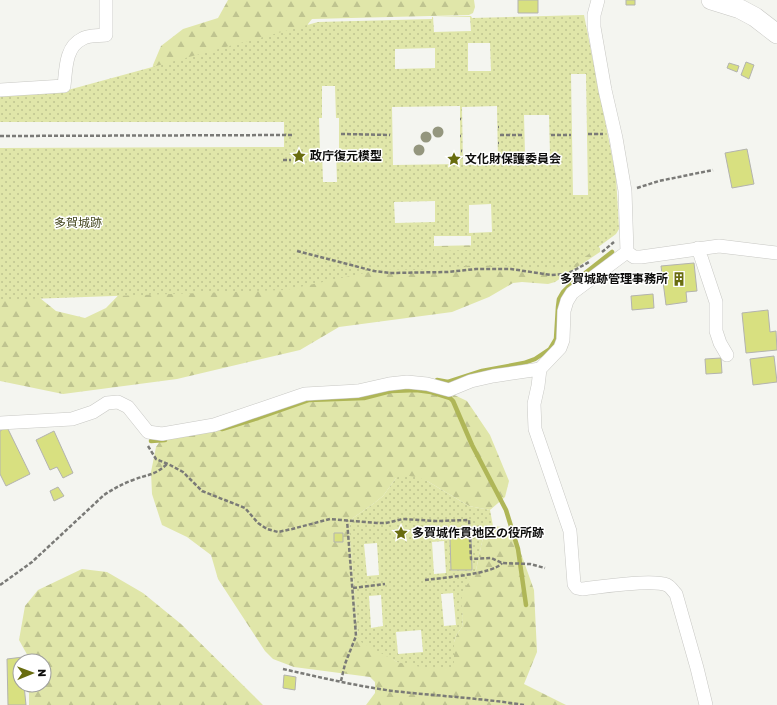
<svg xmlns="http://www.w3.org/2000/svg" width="777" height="705" viewBox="0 0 777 705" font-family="Rubik,'Noto Sans JP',sans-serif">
	<defs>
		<pattern id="forest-firs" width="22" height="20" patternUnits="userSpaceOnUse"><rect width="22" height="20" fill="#e0e6a9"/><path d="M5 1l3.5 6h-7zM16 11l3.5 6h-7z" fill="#bfc490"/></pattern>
		<pattern id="park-dots" width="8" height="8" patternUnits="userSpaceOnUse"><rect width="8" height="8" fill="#e0e6a9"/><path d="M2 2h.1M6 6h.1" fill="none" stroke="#bfc490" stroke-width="1.8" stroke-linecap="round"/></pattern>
	</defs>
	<rect width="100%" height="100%" fill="#f4f5f0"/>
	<!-- forest -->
	<path fill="url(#forest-firs)" d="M228,0h246l1,7 -2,6 -4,2 -157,4 -4,5 -12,78 -98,19 -26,1 -19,-6 -5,-18 5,-33 8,-19 22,-17 35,-11z
		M593,243l7,5v4l-45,30 -7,2 -26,-2 -9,1 -24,14 -37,15 -113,15 -39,23 -123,29 -114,15 -63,-13v-100l20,1 36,29 29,7 21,-10 37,-38 142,-21z
		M400,387l48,5 19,9 23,34 19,46 -4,16 -15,13 -21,-4 -42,-25 -31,-3 -13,18 -10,8 -20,14 -4,10 9,108 39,26 57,3v-23l3,-8 5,-7 1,-9 -3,-18 5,-13 11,-17 8,-37 9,-7 9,1 10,6 6,12 16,45 3,62 -13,32 42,21h-200l9,-12v-11l-5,-5 -76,-10 -21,-8 -8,-8 -47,-72 -7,-24 -24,-18 -25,-12 -10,-31 -1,-22 5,-25 7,-10 138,-39z
		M82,569l25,3 36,21 38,31 82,81h-234v-20h15v-24h-15v-3l-10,-18 6,-34 13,-16z"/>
	<!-- park -->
	<path fill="url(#park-dots)" fill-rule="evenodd" d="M584,15l32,161 3,53 -3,5 -45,33 -20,2 -74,-4 -61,5 -33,-1 -97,21 -286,10v-152l284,-1v-25h-284v-27l68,-5 250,-68 114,-3v-2l39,-1 1,2zM433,17h37l1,14 -37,1zM468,43h22l1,28h-23zM435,48v20l-40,1v-20zM571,74h15l2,121h-15zM322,86h13l1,32h3v32h-3l1,32h-14l-1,-31 -2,-1 -1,-32h3zM460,106v58l-67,1 -1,-58zM497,106l1,58 -35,1 -1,-58zM524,115h25l1,40h-25zM435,201v21l-40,1 -1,-21zM491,204l1,28 -23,1v-28zM434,236h37v14l-37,1z
		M402,475l15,2 10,4 42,25 21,4 3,16 -9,7 -8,37 -11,18 -4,12 2,18 -1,9 -5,7 -3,8v23l-3,2 -21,2 -33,-7 -36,-20 -3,-6 -9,-108 4,-10 20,-14 10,-8 13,-18zM444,541l2,32 -12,1 -2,-32zM377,543l2,32 -12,1 -3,-32zM453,593l3,32 -12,1 -3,-32zM381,595l2,31 -12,2 -2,-32zM421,630l2,22 -25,2 -2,-22z"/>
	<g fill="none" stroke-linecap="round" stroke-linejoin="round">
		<!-- stream -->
		<path stroke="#afb657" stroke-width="4.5" d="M437,380l11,2 34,-11 42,-8 11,-4 15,-10 6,-10 2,-32 1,-8 4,-7 7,-7 42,-33
			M222,429l36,-11 51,-18 55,-2 27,-7 25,-1 15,2 19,6 3,3 19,44 34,65 12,39 8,56
			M151,441l14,-1"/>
	</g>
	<!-- building -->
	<path fill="#d8e080" stroke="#b3b3af" d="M518,0h20v13h-20z
		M626,0h9v5h-9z
		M746,62l8,3 -5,14 -8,-4z
		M729,63l10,3 -2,6 -10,-4z
		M747,149l7,35 -22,4 -7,-35z
		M694,263l3,28 -11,1 1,10 -21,3 -5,-39z
		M653,294l1,14 -22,2 -1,-14z
		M768,310l2,22 6,-1 1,19 -31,3 -4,-40z
		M774,356l3,26 -24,3 -3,-26z
		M721,358l1,15 -16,1 -1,-15z
		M7,427l23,47 -24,12 -6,-12v-43z
		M54,431l19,42 -10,5 -6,-11 -7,3 -14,-30z
		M58,487l6,9 -10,5 -4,-10z
		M334,533h9v9h-9z
		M471,537l1,33h-21l-1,-32z
		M23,657v4h-3v24h4l2,20h-18l-1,-46z
		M284,675l12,2 -1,13 -12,-2z"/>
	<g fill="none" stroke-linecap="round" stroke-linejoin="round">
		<defs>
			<path id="street" d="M598,0l-4,15v12l11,63 11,48 9,53 2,61
				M0,90l64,-4c2,-16 1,-39 18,-47 6,-4 17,-3 24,-4v-35
				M698,248l18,54v29l4,12 7,12
				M540,369l-2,17 -4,18 1,25 35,102 4,53 3,4 5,1c17,-2 71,-10 85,-4 4,2 6,6 9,9l21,74 9,37
				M0,423l72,-4 21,-7 14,-9 11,-1 10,5 20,25 14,2 52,-9 91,-31 53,-3 31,-7 18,-2 20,2 22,6 22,-9 22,-5 47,-7 20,-21 3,-8 1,-29 3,-10 5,-8 55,-41 7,5h7l78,-11 58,7"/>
			<path id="secondary" d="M711,0l29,9 15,8 22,17"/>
		</defs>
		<!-- street casing -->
		<use href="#street" stroke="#c8c8c4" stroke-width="14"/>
		<!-- secondary casing -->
		<use href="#secondary" stroke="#c8c8c4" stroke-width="20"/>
		<!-- path -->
		<path stroke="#7a7a77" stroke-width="2.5" stroke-dasharray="4 2" stroke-linecap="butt" d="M460,119h1
			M498,127h1
			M341,134l49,1
			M588,134h15
			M500,135h23
			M551,135h20
			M0,136l292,-1
			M460,136h1
			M498,143h1
			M461,151h1
			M283,160h8
			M637,188l22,-7 54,-11
			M297,251l77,20 16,2 58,-1 28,-3h35l40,6 14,-1 8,-3 16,-9
			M602,252l12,-10
			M148,446l8,13 14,6 13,7 19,19 43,17 13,15 9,6 11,3 14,-3 38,-10 47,4h9l17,-4 33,2 33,-1 2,39 20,-1 11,5 28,1 15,4
			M425,580c16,-2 69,-6 77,-17
			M0,585l32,-23 72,-67c9,-6 18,-11 29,-15 15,-6 21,-4 34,-16
			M353,588l32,-4
			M283,669c36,8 73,17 110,22 44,5 88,7 131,14
			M341,681l4,-17 11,-28 -9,-116"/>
		<!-- street -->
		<use href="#street" stroke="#fff" stroke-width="13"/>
		<!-- secondary -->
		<use href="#secondary" stroke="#fff" stroke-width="19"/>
	</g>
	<!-- trees -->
	<g fill="#94967e">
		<circle cx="438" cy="132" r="5.5"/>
		<circle cx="426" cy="137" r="5.5"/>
		<circle cx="419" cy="150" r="5.5"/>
	</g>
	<!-- icons -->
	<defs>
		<symbol id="sight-bare" viewBox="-9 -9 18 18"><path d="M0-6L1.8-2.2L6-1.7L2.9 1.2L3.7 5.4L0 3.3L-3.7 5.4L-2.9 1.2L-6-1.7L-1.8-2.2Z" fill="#686c0f" stroke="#fff" stroke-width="2.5" paint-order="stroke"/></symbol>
		<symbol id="building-bare" viewBox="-9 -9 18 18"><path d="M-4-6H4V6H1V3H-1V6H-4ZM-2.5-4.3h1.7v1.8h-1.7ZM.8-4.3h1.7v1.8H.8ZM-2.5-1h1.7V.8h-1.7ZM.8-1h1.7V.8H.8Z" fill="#686c0f" stroke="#fff" stroke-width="2.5" paint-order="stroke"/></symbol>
	</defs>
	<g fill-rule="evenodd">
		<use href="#sight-bare" x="289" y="146" width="20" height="20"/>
		<use href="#sight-bare" x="444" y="149" width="20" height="20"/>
		<use href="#building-bare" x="669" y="269" width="20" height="20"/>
		<use href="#sight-bare" x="391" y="523" width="20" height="20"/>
	</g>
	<g text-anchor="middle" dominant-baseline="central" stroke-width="3" stroke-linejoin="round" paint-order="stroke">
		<!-- poi labels -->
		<g font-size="12" font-weight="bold" fill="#0e0e0d" stroke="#fff" text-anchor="start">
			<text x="310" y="156">政庁復元模型</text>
			<text x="465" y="159">文化財保護委員会</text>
			<text x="668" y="279" text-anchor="end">多賀城跡管理事務所</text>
			<text x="412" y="533">多賀城作貫地区の役所跡</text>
		</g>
		<!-- park labels -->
		<g font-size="12" fill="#454820" stroke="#fff">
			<text x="78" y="223">多賀城跡</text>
		</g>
	</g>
	<!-- north arrow -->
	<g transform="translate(32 673) rotate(89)"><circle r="19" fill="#ffffff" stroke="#9f9f9e"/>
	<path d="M0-3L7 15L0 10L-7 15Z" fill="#686c0f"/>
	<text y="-6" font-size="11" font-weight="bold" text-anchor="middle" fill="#0e0e0d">N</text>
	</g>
</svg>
